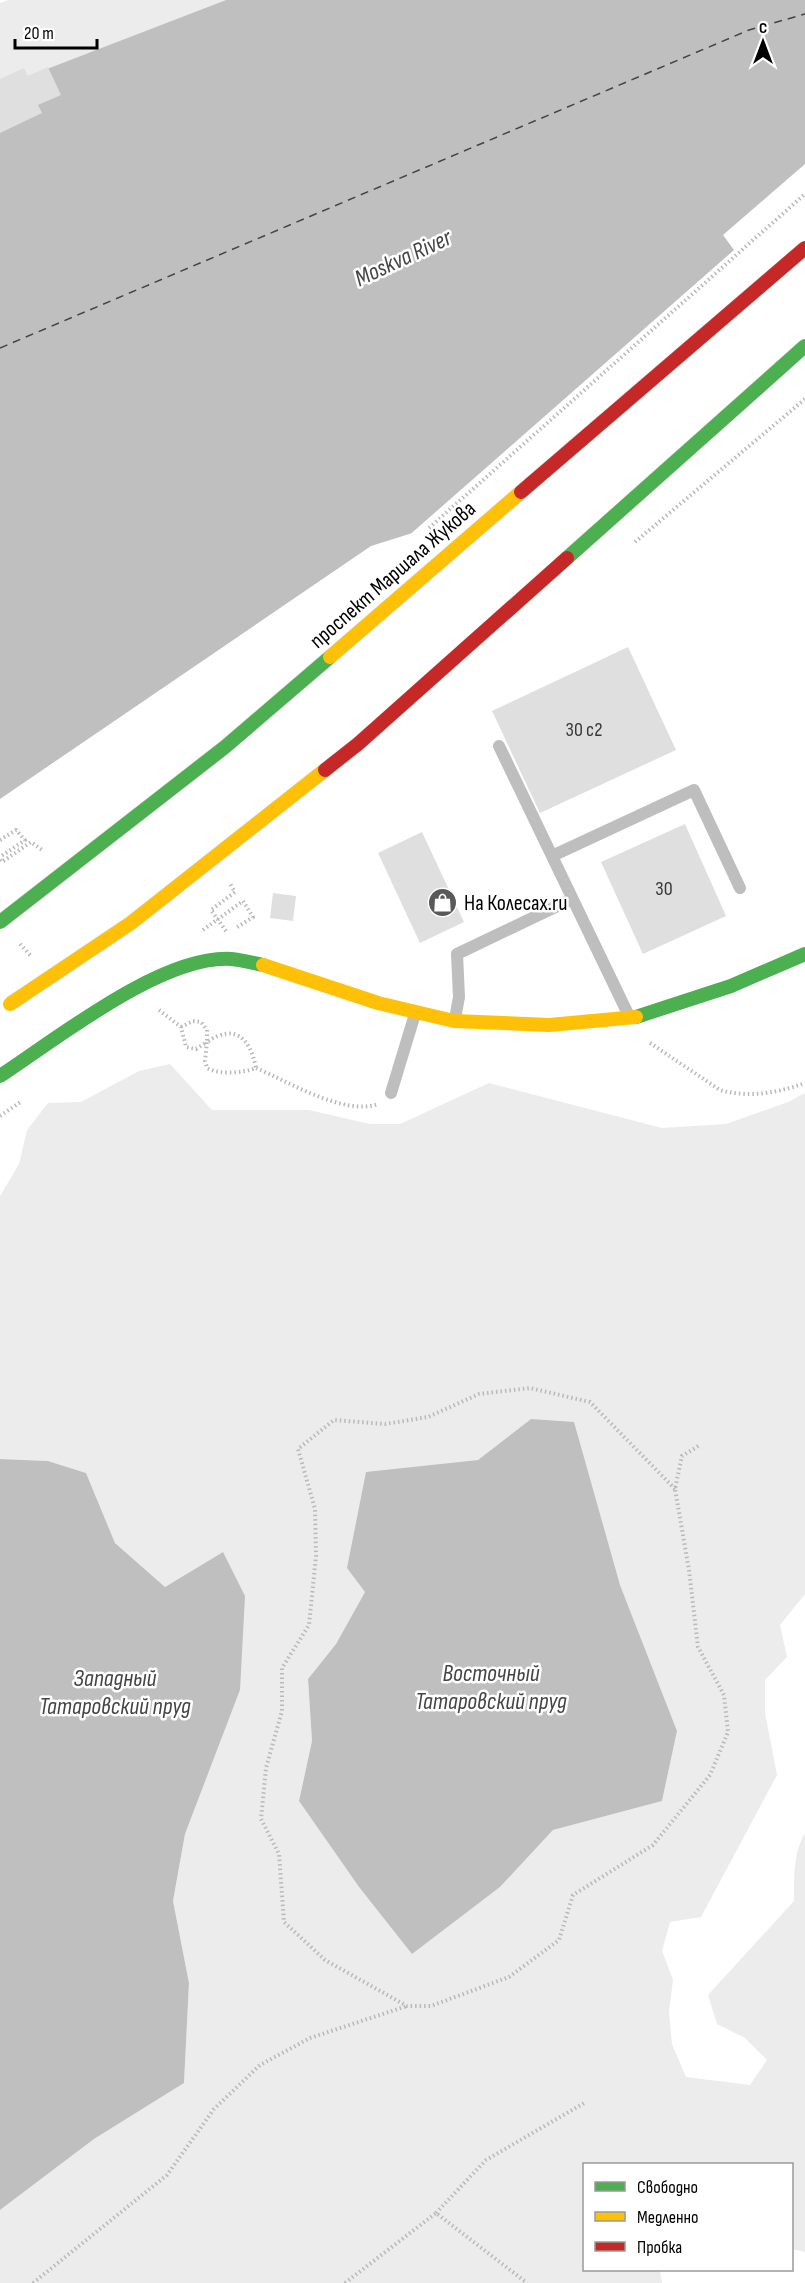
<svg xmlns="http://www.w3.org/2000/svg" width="805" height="2283" viewBox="0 0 805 2283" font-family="'Sofia Sans Condensed',sans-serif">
	<rect width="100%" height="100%" fill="#fff"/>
	<!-- green -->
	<path fill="#ececec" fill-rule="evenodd" d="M8,0h218l-226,87v-84z
		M170,1064l42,46h97l61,14h30l89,-41 173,45 64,-4 62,-22 17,-9v501l-25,31 7,32 -22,23v33l12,62 -76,142 -31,5 -8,29 11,29 -4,32 3,32 14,33 64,8 17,-25 -22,-22 -28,-14 -9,-29 86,-94c0,-22 -1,-48 11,-68v419l-13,-3v-85h-208v106h76l2,13h-662v-73l94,-71 90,-56 5,-100 -16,-82 12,-67 55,-144 -17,-138 -58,35 -50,-44 -29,-70 -38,-12 -48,-2v-263l19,-32 8,-34 21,-27 33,-1 58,-31zM531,1419l89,166 57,146 -15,70 -109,29 -53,57 -88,66 -53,-66 -60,-86 13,-60 -4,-62 28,-35 29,-52 1,-119 112,-13z"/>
	<!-- water -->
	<path fill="#bfbfbf" d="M226,0h579v410l-434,136 -371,253v-712z
		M531,1419l43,3 46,163 57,146 -15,70 -109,29 -53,57 -88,67 -53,-67 -60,-86 13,-60 -4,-62 28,-35 29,-52 -18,-24 19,-96 112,-12z
		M0,1459l48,2 38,12 29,70 50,44 58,-35 22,44 -5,94 -55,144 -12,67 16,82 -5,100 -90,56 -94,71z"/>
	<!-- pier -->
	<path fill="#fff" d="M805,164v247l-399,127 328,-288 -11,-15z"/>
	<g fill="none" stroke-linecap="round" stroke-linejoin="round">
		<!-- ferry -->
		<path stroke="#444" stroke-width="1.5" stroke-dasharray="8 6" stroke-linecap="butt" d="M0,348l749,-318 56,-16"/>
	</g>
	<!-- building -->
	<path fill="#dfdfdf" d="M48,67l13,28 -23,10 4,8 -42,20v-54l24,-11 4,8z
		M628,647l48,103 -136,63 -48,-102z
		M685,824l41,92 -83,38 -42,-92z
		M422,832l42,90 -44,21 -42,-90z
		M273,893l23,3 -3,25 -23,-3z"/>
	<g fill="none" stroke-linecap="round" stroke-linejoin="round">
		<!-- path -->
		<path stroke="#b9b9b9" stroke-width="4" stroke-dasharray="1.5 3" stroke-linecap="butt" d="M429,528l376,-334
			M635,542l170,-143
			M0,840l16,-10 9,10 -25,17
			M0,860l2,2 29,-20 11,8
			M203,930l40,-29 10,16 -17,11
			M226,931l-15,-21 24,-18 -6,-10
			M20,944l11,12
			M159,1010l22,17 5,20 10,2 11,-7 -2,19 2,7c13,7 36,5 49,0 33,14 88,48 122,36
			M181,1027l12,-6 8,1 6,8v12c28,-19 43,-4 49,26
			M650,1043l70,47c28,8 58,3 85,-7
			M0,1116l22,-15
			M675,1489l-85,-87 -60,-14 -51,6 -51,23 -43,7 -51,-4 -36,29 17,60 1,47 -7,69 -27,43v43l-16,57 -5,51 18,35 5,68 41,38 82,46h24l78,-29 50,-37 14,-45 80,-50 57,-70 18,-43 -4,-37 -26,-48 -9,-77 -14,-81 7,-33 18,-11
			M436,2213l50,-53 100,-58
			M33,2283l134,-108 47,-66 46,-44 50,-27 97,-32
			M345,2283l91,-70 91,70"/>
		<!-- lane -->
		<path stroke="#bebebe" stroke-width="12" d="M499,746l131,272
			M552,856l142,-66 46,98
			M455,1019l4,-22 -2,-43 115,-55
			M391,1093l24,-79"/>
		<!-- fast -->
		<path stroke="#4caf50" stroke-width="14" d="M636,1017l95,-31 74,-32
			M0,1076c58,-38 162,-121 231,-117 11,1 22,4 32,6"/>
		<!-- slow -->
		<path stroke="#ffc107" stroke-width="14" d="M263,965l115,38 76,18 95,4 87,-8"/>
		<defs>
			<path id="fast-bridge" d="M567,558l238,-212
				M0,922l225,-175 105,-90"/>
			<path id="slow-bridge" d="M330,657l191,-165
				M10,1004l121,-81 194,-153"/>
			<path id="jam-bridge" d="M521,492l284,-244
				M325,770l33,-26 209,-186"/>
		</defs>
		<!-- fast-bridge casing -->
		<use href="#fast-bridge" stroke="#dbdbdb" stroke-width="15" stroke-linecap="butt"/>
		<!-- slow-bridge casing -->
		<use href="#slow-bridge" stroke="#dbdbdb" stroke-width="15" stroke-linecap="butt"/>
		<!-- jam-bridge casing -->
		<use href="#jam-bridge" stroke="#dbdbdb" stroke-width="15" stroke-linecap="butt"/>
		<!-- fast-bridge -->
		<use href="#fast-bridge" stroke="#4caf50" stroke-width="14"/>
		<!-- slow-bridge -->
		<use href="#slow-bridge" stroke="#ffc107" stroke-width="14"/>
		<!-- jam-bridge -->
		<use href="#jam-bridge" stroke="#c62828" stroke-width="14"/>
	</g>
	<!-- icons -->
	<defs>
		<symbol id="shop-disc" viewBox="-11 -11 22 22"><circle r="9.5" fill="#595959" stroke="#fff"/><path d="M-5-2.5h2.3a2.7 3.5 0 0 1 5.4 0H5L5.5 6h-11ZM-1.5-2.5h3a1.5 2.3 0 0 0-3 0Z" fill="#fff"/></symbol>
	</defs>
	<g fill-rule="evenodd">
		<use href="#shop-disc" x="426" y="886" width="33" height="33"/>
	</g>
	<g text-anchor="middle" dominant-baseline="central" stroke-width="5" stroke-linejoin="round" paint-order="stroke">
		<!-- number labels -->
		<g font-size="20" fill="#383838">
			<text x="584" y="730">30 с2</text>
			<text x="664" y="889">30</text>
		</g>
		<!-- street labels -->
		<g font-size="22" fill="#000" stroke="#fff">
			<text transform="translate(393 575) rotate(-41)">проспект Маршала Жукова</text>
		</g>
		<!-- poi labels -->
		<g font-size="22" fill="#000" stroke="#fff" text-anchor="start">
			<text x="464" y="903">На Колесах.ru</text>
		</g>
		<!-- water labels -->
		<g font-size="24" font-style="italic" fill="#444" stroke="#fff">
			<text transform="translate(403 258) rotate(-25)">Moskva River</text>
			<text x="491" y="1673">Восточный<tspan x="491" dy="28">Татаровский пруд</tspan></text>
			<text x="115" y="1678">Западный<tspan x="115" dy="28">Татаровский пруд</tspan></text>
		</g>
	</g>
	<!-- legend -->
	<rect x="583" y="2163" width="210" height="108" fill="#ffffff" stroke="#999999" stroke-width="1.5"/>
	<rect x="595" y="2182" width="30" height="9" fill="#4caf50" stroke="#999999" stroke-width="1.5"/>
	<text x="637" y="2193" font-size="18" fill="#000000">Свободно</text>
	<rect x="595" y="2212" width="30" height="9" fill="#ffc107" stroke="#999999" stroke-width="1.5"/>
	<text x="637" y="2223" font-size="18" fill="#000000">Медленно</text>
	<rect x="595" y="2242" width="30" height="9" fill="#c62828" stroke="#999999" stroke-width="1.5"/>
	<text x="637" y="2253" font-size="18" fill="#000000">Пробка</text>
	<!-- north arrow -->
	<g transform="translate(763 42)" stroke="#ffffff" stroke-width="4.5" paint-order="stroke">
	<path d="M0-4.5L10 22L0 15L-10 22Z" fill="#000000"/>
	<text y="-9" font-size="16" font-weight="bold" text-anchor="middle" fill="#000000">С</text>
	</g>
	<!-- scale -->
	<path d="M15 39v9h82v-9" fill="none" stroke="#000000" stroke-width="3"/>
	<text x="24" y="39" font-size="18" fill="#000000" stroke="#ffffff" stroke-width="4.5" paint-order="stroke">20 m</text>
</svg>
